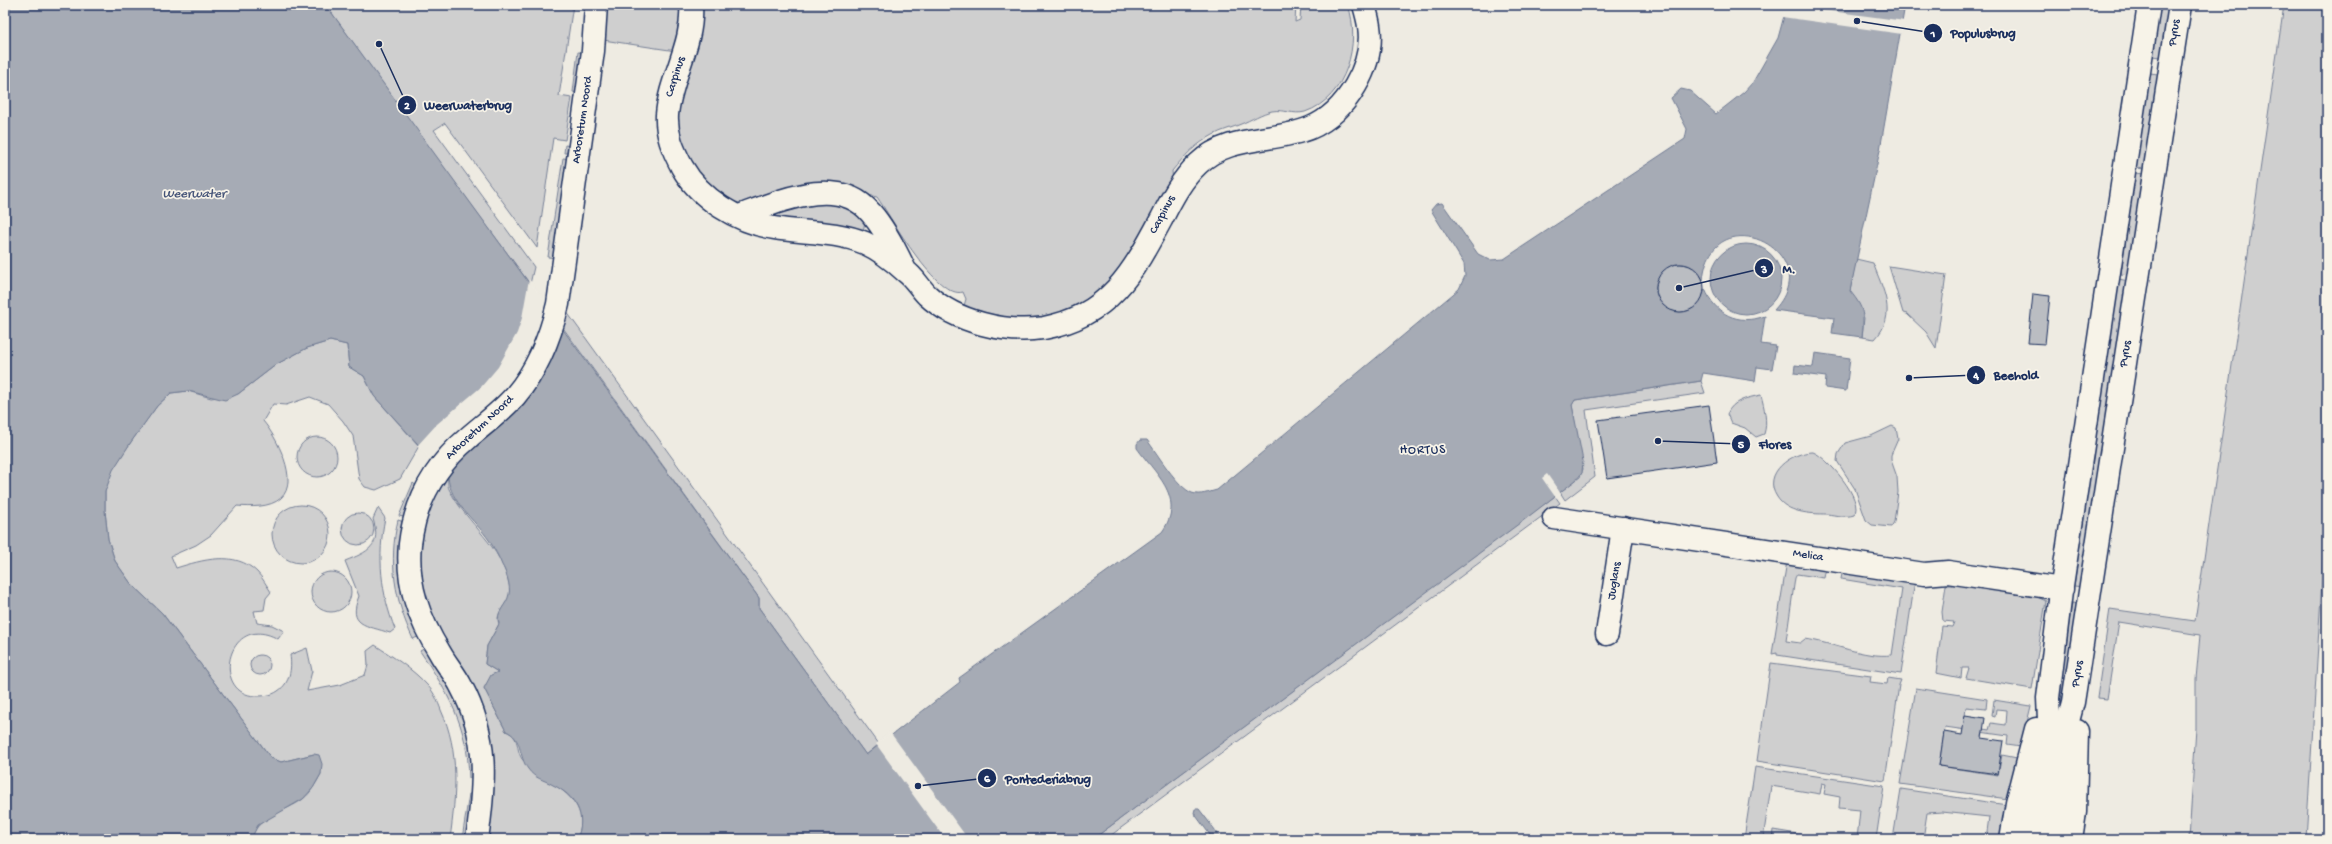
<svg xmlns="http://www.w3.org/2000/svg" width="2332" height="844" viewBox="0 0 2332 844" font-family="'Gochi Hand',sans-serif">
	<rect width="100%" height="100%" fill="#eeebe2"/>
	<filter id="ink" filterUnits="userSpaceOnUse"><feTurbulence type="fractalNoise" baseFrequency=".025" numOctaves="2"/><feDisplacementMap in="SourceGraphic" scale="8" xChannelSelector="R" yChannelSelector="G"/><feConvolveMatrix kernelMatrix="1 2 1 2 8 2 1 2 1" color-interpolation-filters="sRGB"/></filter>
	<g filter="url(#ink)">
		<!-- green -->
		<path fill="#cfcfcf" stroke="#757f96" d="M326,5h247l-14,91 13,2 -7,42 -12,-2 -16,110 -92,-125 -11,7 100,137 -4,17 -108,-146z
			M603,5h81l-8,46 -73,-11z
			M699,5h597l-1,17 5,-2 1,-15h47c13,37 -1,93 -43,107 -11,3 -22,-3 -33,-1 -10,2 -21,9 -31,13 -9,4 -19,6 -28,11 -17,9 -29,21 -41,36l1,12 -60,102 -44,28 -54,9 -52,-13 3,-10 -3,-7c-26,8 -72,-75 -86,-95l-9,-2 -1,5 -127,3 -14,-3 -28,-22 -24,-53z
			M2160,5h9l-8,52 -8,-1z
			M2284,5h43v493l-21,341h-117l7,-111v-49l4,-44 -81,-13 -12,77 -10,-1 13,-89 85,12z
			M578,52l9,1 -15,100h-8l1,-8 5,1 8,-53 -5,-1z
			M2150,73l8,1 -13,95 -9,-1z
			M563,158l8,1 -14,99 -9,-1z
			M2135,173l9,1 -15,101 -8,-1z
			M828,200l38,16 -4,21 -107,-21z
			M1856,259l17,4c10,27 25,51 2,76l-13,-2 2,-19 -14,-27z
			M1889,266l57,9 -10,73 -10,-16 -19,-18 -4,-1z
			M2119,279l9,2 -45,306 -9,-1z
			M564,308l315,436 -13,11 -107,-147v-10l-198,-273z
			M330,341l17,4 2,22 15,9 10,20 45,50 -19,33 -24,11 -11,-3 -6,-8 -6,-43 -10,-15 -15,-17 -18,-7 -24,8 -13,-1 -10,17c13,15 37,60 18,77 -11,10 -31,9 -44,8l-26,29 -15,10 -25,11 5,12c26,-8 59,-18 81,4 5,5 10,14 14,20l-5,6 -2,12 -10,1 3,12 15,2 12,6 -6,8c-50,-28 -68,54 -23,57 8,0 16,0 23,-5 12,-8 14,-22 12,-36l17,-7 5,23 -5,20 33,-6 25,-10 3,-10 -1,-14 8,-6c18,12 38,24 53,41 6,6 10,16 13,24 19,42 15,84 9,129h-199c6,-23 35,-27 52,-40 8,-6 13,-16 18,-25l-7,-20 -33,8 -10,-4 -109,-145 -30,-28 -17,-24 -7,-22 -3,-28v-19l7,-22 19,-28 26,-36 14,-13 17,-2 23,7 27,-4 39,-30 30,-16z
			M1701,381l4,12 -119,17 9,67 -30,23 -5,-8 20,-15 3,-8 -11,-64 3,-5z
			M1761,395c3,12 7,27 3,39l-8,3 -11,-9 -14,-5 -4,-9c6,-14 20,-16 34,-19z
			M1892,426l4,2 2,11 -7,16v5l6,17 1,15 -4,30 -3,5 -19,-2 -6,-5 -11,-31 -18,-28 1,-7 7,-11 26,-7z
			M297 457a20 20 0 1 1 40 0a20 20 0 1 1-40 0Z
			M1813,452c14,5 52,48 41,63 -9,3 -18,0 -27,-1 -17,0 -40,-1 -50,-17 -16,-24 15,-45 36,-45z
			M446,475c3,4 1,10 3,14 18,36 53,55 61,99 2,15 -16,22 -11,36l-12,22 -2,18 13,8 -14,16 22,43c15,7 9,17 16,28 2,3 8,7 12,10 23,20 59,33 43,70h-92l6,-47 -55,-156 -19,-64 6,-54z
			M413,483l6,5 -11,30 -9,-2z
			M1555,496l5,7 -454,336h-13z
			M272 534a29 29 0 1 1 58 0a29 29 0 1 1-58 0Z
			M378,508l7,10c-8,38 -4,76 10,111l-5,4c-24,-8 -43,-7 -31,-37l-14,-35c23,-9 37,-15 28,-42z
			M342 529a16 16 0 1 1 32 0a16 16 0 1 1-32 0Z
			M398,520l9,3 13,113 -7,3c-18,-38 -25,-77 -15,-119z
			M1787,561l39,6 -2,11 -27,-4 -2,4 -9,63 14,2 5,-4c29,4 58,19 87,16l10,-66 -61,-10 2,-10 72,11 -14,94 -124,-19v-2l-5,1z
			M311 592a20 20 0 1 1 40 0a20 20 0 1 1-40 0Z
			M1954,580c29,13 68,7 92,21l-14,88 -66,-11 3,-10h-7l-1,10 -25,-5 6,-47 10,1 2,-5 -11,-1 -1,-9 4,-27h7z
			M2072,603l8,1 -13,89 -8,-1z
			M427,647l33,54 18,78 -9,-1c-1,-52 -21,-85 -49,-127z
			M250 665a10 10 0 1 1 20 0a10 10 0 1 1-20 0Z
			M1771,663l100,13 -1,6 17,2 1,-6 13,2 -2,5 -14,96 -128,-20z
			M1916,688l71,11 -1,10 -20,-2 -2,19 25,4 2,-7 15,2 1,-15 -11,-1 -1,8 -3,-1 2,-16 37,6 -10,41 -14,-2 1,-9 -63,-9 -6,39 59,9 4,-20 15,3 -9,41 -108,-15z
			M1755,767l129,19 -8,53h-19l3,-29 -21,-2 1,-11 -16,-3 2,-10 -4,-1 -2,11 -49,-8 -8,53h-19z
			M1901,789l106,16 -5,34h-16l3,-22 -47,-5 -15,1 -4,26h-30z
			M469,794l8,1 -7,44h-8z
			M1773,830l55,9h-56z"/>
		<!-- water -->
		<path fill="#a6abb5" stroke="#6e7992" d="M5,5h321l433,593v10l107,147 94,-73 -1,-4 203,-146c24,-34 -5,-56 -25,-84v-4l3,-4h7c10,13 30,47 45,53 8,3 17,-1 25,-3l242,-201 6,-13 -1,-12 -33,-54 5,-6 6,-1 36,51 12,6 14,-1 181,-120 2,-10 -16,-31 10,-9 9,2 26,23 28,-22 9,-10 25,-44 9,-33h118l-25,145 -30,141c15,18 14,24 12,46l-30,-4 2,-15 -60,-8c55,-59 -64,-115 -71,-30 -5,-9 -12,-17 -24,-16 -7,0 -11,3 -16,8 -27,25 27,66 42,17 10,25 33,37 60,27l-4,28 15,2 -4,23 -15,-2 -2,14 -52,-8 -2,8 -126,19 -3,5 11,56 -1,12 -6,7 -52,40 -431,319h-516c10,-24 -1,-43 -24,-54 -10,-6 -18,-6 -25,-16 -10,-13 -5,-31 -22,-38l-22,-43 7,-13 7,-3 -13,-8 2,-18 12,-22c-4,-13 8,-18 10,-30 2,-7 -3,-23 -7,-29 -3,-8 -8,-17 -13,-25 -14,-20 -39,-38 -41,-63l-74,-81 -10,-20 -15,-9 -2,-22 -17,-4 -23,7 -30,16 -39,30 -13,6 -37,-9 -17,2 -14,13 -26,36 -18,28 -8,22v19l3,28 7,22 17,24 30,28 109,145 10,4 33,-8 5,1 3,9 -1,10 -8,14 -10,11 -45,26 -7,14h-246z
			M1711 279a35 35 0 1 1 70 0a35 35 0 1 1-70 0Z
			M1815,353l35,5 -4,33 -21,-3 1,-11 -32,-4 1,-8 18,2z
			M1195,809h4l23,30h-9l-19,-26z"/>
		<!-- pier -->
		<path fill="#eeebe2" d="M1785,5l120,16 -3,13 -120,-17z
			M529,279l34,46 -41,79 -21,21 -36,29 -20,23 -28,-31 20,-22 44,-37 17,-20 19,-34 5,-15z
			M1547,474l14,20 -5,4 -14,-20z
			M890,732l78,107h-23l-69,-95z"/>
		<!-- building -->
		<path fill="#babdc2" stroke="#1b2f5e" d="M1656 288a24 24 0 1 1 48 0a24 24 0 1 1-48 0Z
			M2033,294l17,2 -5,48 -17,-1z
			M1709,405l8,57 -110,16 -9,-58z
			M1965,715l20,3 -3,20 21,3 -5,33 -59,-8 5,-34 18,3z"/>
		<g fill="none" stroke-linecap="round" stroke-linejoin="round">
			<defs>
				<path id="minor" d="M691,5c3,39 -21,72 -24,110 -1,19 6,35 15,52 18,32 56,55 92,61 30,5 62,3 91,15 13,6 29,18 40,28 9,6 14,16 22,24 29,27 79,39 117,33 66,-12 89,-56 118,-110 10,-20 20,-39 36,-54 31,-30 75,-21 112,-36 36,-15 65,-63 59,-102 -1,-7 -3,-14 -5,-21
					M739,216c39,-14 99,-43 132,-3 14,16 24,36 33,55
					M1554,518l370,56 24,-2 114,17
					M1607,634l16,-106
					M477,839c8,-56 12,-101 -16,-153 -6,-12 -15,-22 -21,-33 -21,-34 -34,-69 -30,-109 5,-42 25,-78 58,-106 16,-14 33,-26 47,-42 23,-27 35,-58 43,-92l35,-253 3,-46
					M2050,839l17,-114 6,-23 107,-697
					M2071,839l4,-27 2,-81"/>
				<path id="tertiary" d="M2011,839l6,-36 19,-74
					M2031,839l18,-119 -1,-22 13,-106 88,-587"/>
			</defs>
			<!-- minor casing -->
			<use href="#minor" stroke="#1b2f5e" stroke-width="25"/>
			<!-- tertiary casing -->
			<use href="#tertiary" stroke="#1b2f5e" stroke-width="25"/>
			<!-- minor -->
			<use href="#minor" stroke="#f7f3e8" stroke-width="22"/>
			<!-- tertiary -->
			<use href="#tertiary" stroke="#f7f3e8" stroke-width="22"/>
		</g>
	</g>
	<g text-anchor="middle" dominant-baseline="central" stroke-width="3.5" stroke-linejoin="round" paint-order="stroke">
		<!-- street labels -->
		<g font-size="12" fill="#1b2f5e" stroke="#f7f3e8">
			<text transform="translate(2175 33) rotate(-82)">Pyrus</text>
			<text transform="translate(676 77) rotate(-72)">Carpinus</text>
			<text transform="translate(583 120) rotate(-82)">Arboretum Noord</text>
			<text transform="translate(1163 215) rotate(-62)">Carpinus</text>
			<text transform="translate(2126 354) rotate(-81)">Pyrus</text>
			<text transform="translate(480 428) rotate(-43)">Arboretum Noord</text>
			<text transform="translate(1808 556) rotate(9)">Melica</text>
			<text transform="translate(1615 581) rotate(-81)">Juglans</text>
			<text transform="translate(2078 674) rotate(-81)">Pyrus</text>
		</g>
		<!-- water labels -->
		<g font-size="13" font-style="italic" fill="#455478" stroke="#f7f3e8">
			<text x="194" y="194">Weerwater</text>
		</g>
		<!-- neighbourhood labels -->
		<g font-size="13" letter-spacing="1" fill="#1b2f5e" stroke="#f7f3e8">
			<text x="1423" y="450">HORTUS</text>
		</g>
	</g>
	<!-- callouts -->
	<path fill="none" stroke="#1b2f5e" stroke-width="1.5" d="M1857 21L1933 33M379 44L407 105M1679 288L1764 268M1909 378L1976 375M1658 441L1741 444M918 786L987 778"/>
	<g fill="#1b2f5e" stroke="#f7f3e8" stroke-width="1.5">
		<circle cx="1857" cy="21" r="4"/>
		<circle cx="379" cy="44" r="4"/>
		<circle cx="1679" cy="288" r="4"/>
		<circle cx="1909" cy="378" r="4"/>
		<circle cx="1658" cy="441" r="4"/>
		<circle cx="918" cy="786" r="4"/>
		<circle cx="1933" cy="33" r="10"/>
		<circle cx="407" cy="105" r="10"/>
		<circle cx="1764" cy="268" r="10"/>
		<circle cx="1976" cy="375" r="10"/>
		<circle cx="1741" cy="444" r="10"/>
		<circle cx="987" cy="778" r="10"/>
	</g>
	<g font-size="12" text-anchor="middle" font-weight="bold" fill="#fff">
		<text x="1933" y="37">1</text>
		<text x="407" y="109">2</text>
		<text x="1764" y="273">3</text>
		<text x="1976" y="379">4</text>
		<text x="1741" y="448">5</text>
		<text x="987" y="782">6</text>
	</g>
	<g font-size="13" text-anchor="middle" font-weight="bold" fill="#1b2f5e" stroke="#f7f3e8" stroke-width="3.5" stroke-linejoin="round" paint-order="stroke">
		<text x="1983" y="37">Populusbrug</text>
		<text x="468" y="109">Weerwaterbrug</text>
		<text x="1789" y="273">M.</text>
		<text x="2016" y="379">Beehold</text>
		<text x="1775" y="448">Flores</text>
		<text x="1048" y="783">Pontederiabrug</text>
	</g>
	<!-- margin -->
	<rect width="2332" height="844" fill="none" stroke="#f7f3e8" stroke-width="20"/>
	<rect x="10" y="10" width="2312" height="824" fill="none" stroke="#1b2f5e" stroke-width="1.5" filter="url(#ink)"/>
</svg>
